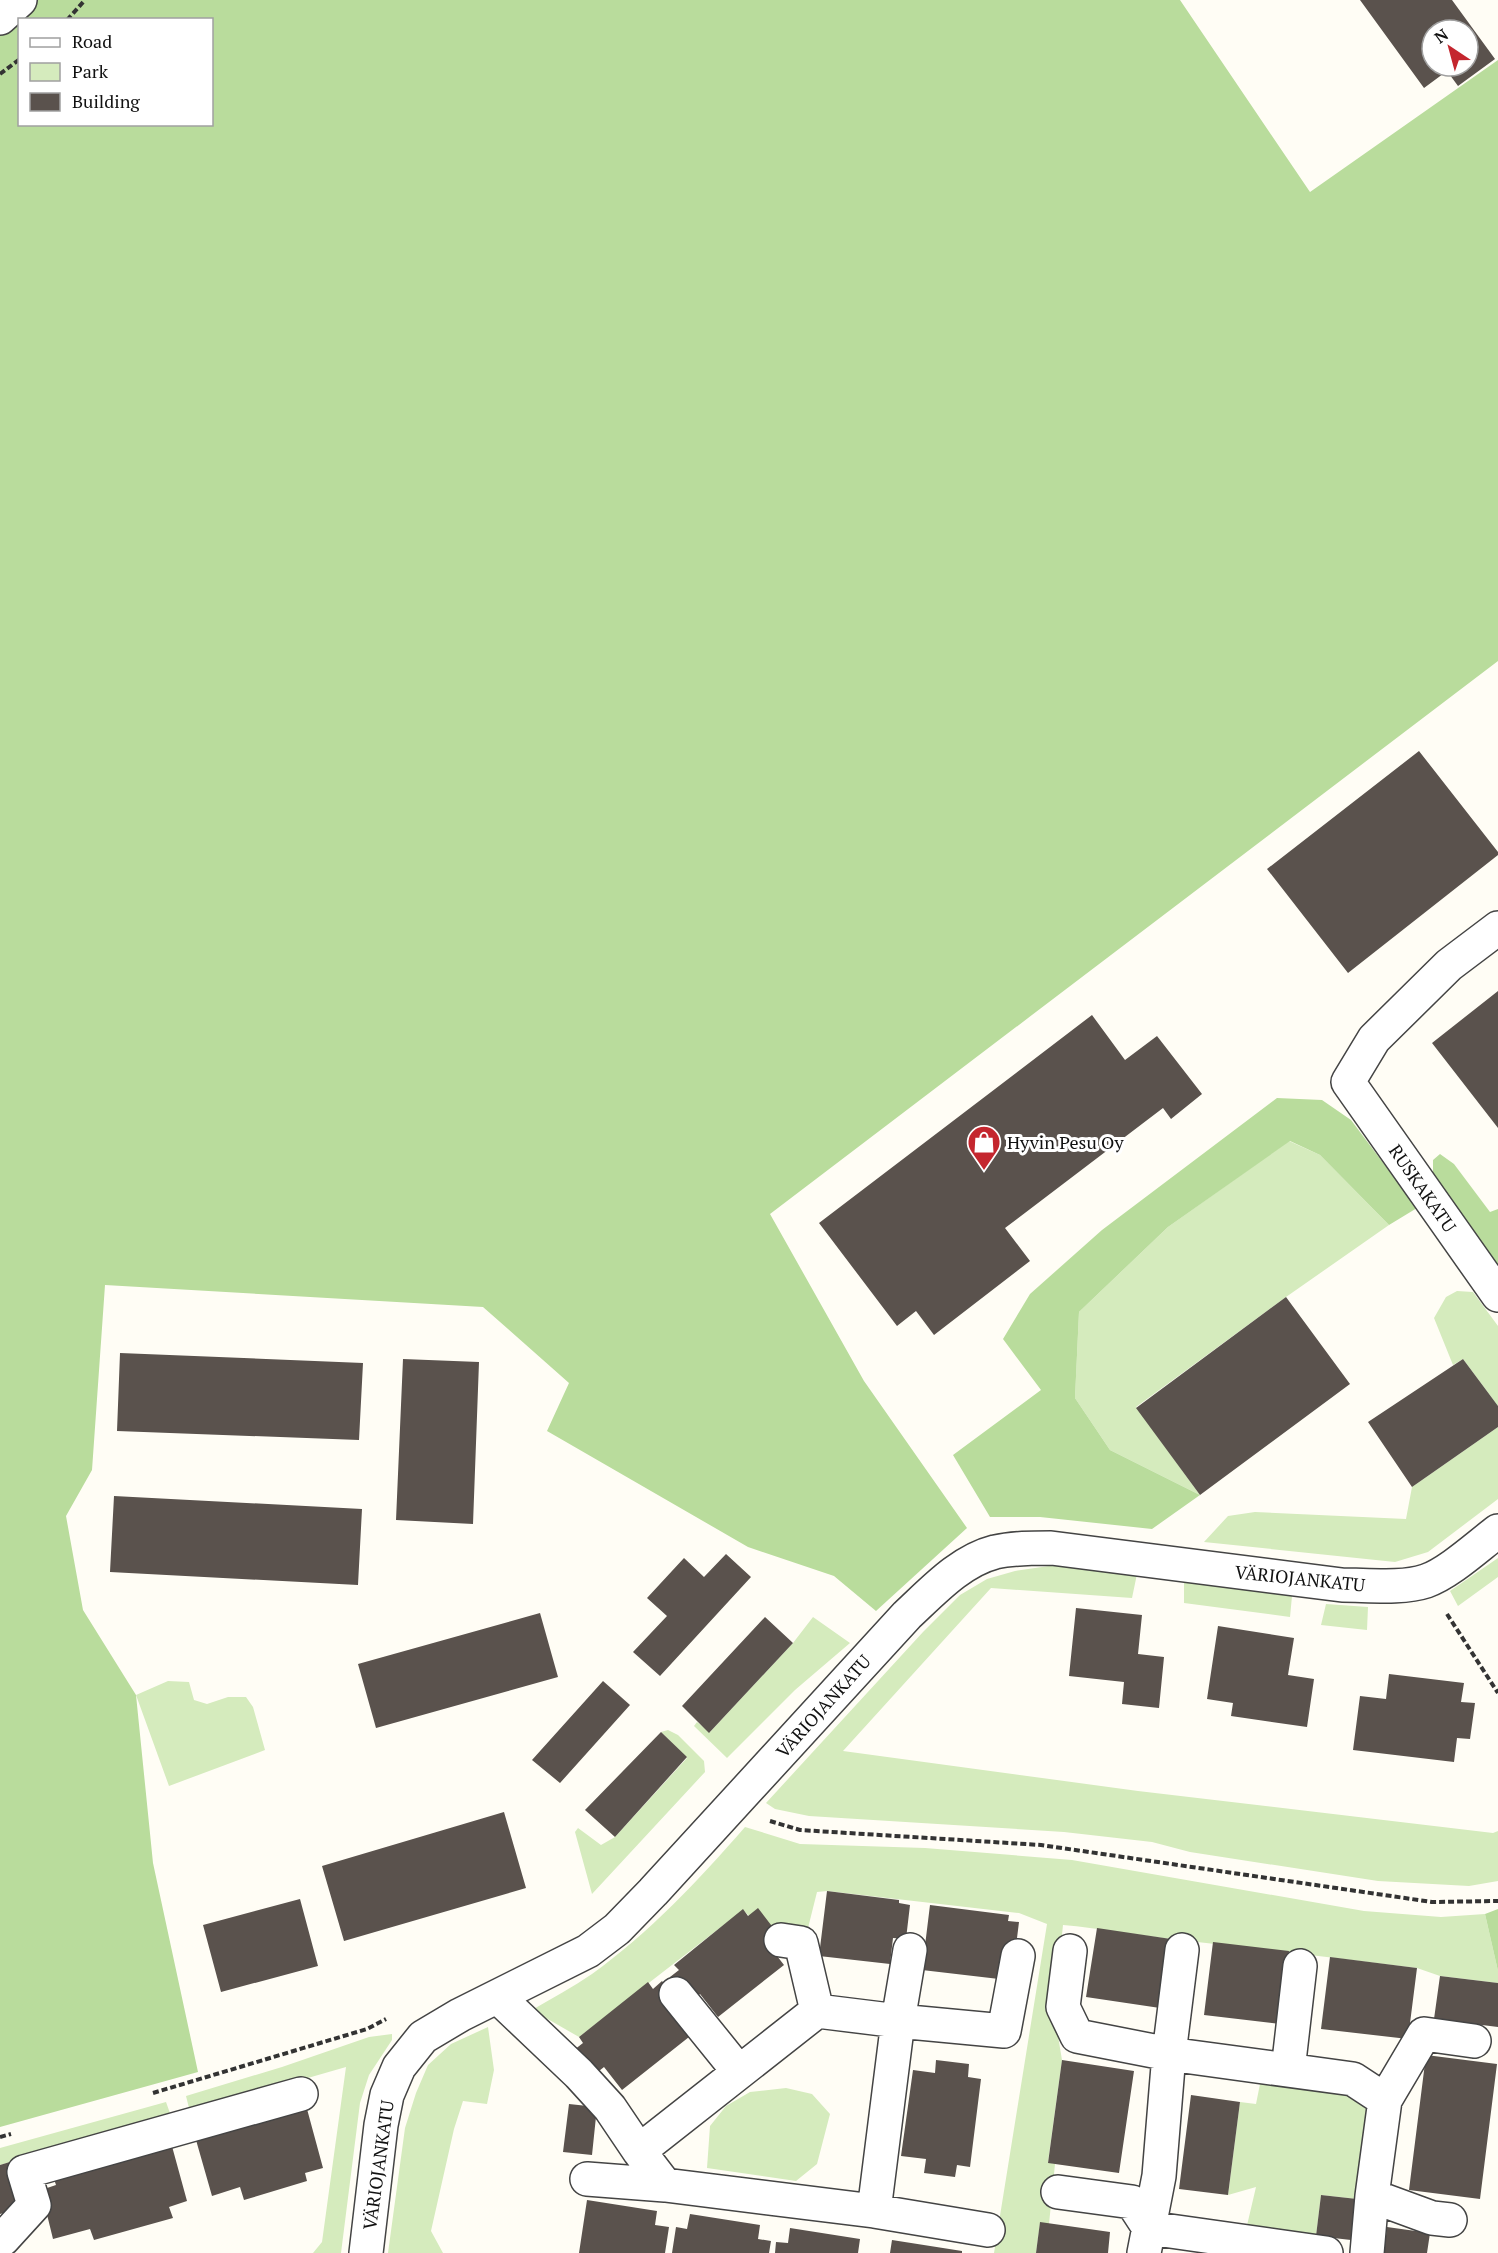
<svg xmlns="http://www.w3.org/2000/svg" width="1498" height="2253" viewBox="0 0 1498 2253" font-family="'PT Serif',serif">
	<rect width="100%" height="100%" fill="#fffdf5"/>
	<!-- green -->
	<path fill="#d5ebbd" d="M1289,1141l31,14 69,70 -103,72 -150,110 64,88 -90,-45 -35,-52 4,-86 89,-85z
		M1457,1291l16,1 25,34v80l-35,-47 -10,6 -19,-47 12,-21z
		M1498,1427v72l-70,53 -33,10 -191,-20 24,-26 27,-4 151,7 6,-32z
		M1498,1558v19l-40,29 -8,-15z
		M1056,1565l81,9 -5,24 -141,-10 -148,163 295,40 355,42 5,-2v50l-29,5 -91,-5 -188,-29 -38,-10 -88,-10 -255,-16 -34,-7 -9,-6 157,-171 37,-37 27,-16 28,-8z
		M1184,1581l108,15 -2,21 -106,-14z
		M1326,1604l42,3 -1,23 -46,-5z
		M813,1617l37,26 -55,47 -68,68 -33,-32 3,-4 13,10 83,-89z
		M168,1681l21,1 5,18 13,4 21,-7h18l7,10 12,43 -96,36 -33,-91z
		M668,1730l10,5 26,26 1,11 -113,122 -17,-62 3,-4 23,17 14,-8 72,-79 -26,-26z
		M745,1827l55,17 125,4 147,12 292,51 77,6 44,-3 13,57v12l-58,-7 -23,-8c-82,-10 -164,-20 -246,-29 -36,-4 -72,-11 -108,-14l-9,87 8,48 -14,102 7,2 -6,60 -9,-1 -4,30h-42l53,-329 -28,-11 -192,-22 -10,1 -11,44c-23,-2 -48,-10 -63,-26l-164,127 -47,-27c20,-12 41,-23 60,-36 57,-41 107,-94 153,-147z
		M488,2027l6,43 -7,34 -24,-3 -9,28 -23,102 12,22h-55l17,-125 11,-35 12,-28 23,-21z
		M392,2034v6l-23,35 -9,28 -19,150h-28l9,-11 24,-175 -156,45 -4,-16 96,-29 87,-30z
		M1262,2074l87,15 19,19 -11,91 -36,-4 -5,41 -71,-2 11,-47 -28,8 12,-93 16,2z
		M786,2088l26,6 18,20 -13,50 -21,17 -89,-13 3,-42 16,-20 24,-14z
		M166,2102l5,14 -171,49v-17z"/>
	<!-- forest -->
	<path fill="#b9dc9c" fill-rule="evenodd" d="M0,0h1180l130,192 188,-132v601l-728,553 94,167 103,147 -91,83 -42,-35 -86,-29 -201,-116 22,-48 -86,-76 -378,-22 -13,185 -26,46 17,94 53,85 17,168 45,209 -198,55zM20,20h192v104h-192z
		M1277,1098l45,2 29,20 66,88 -28,17 -69,-70 -30,-14 -122,86 -89,85 -4,86 35,52 90,45 -48,34 -112,-12h-50l-37,-62 88,-65 -38,-51 27,-45 72,-64z
		M1440,1154l14,10 36,48 8,-3v63l-65,-91v-21z
		M1498,1909v62l-13,-57z"/>
	<!-- building -->
	<path fill="#5a524d" fill-rule="evenodd" d="M1360,0h92l43,59 -37,27 -11,-15 -23,17zM1432,30h36v36h-36z
		M1419,751l79,101v3l-150,118 -81,-104z
		M1498,991v137l-66,-85z
		M1092,1015l33,45 32,-24 45,58 -31,25 -8,-11 -158,120 25,33 -96,74 -18,-24 -19,15 -78,-103z
		M1286,1297l64,87 -150,111 -64,-87z
		M120,1353l243,10 -4,77 -242,-9z
		M403,1359l76,3 -6,162 -77,-4z
		M1463,1359l35,47v21l-86,60 -44,-65z
		M114,1496l248,13 -4,76 -248,-13z
		M726,1554l25,23 -91,99 -27,-24 34,-36 -20,-18 37,-40 20,19z
		M1076,1608l66,7 -4,39 26,3 -5,51 -37,-4 2,-22 -55,-6z
		M540,1613l18,64 -182,51 -18,-64z
		M765,1617l28,26 -84,90 -27,-27z
		M1218,1626l76,12 -6,37 26,4 -7,48 -76,-11 2,-13 -26,-4z
		M1389,1674l75,9 -3,19 14,1 -5,36 -13,-1 -3,24 -101,-12 7,-54 26,3z
		M603,1681l27,24 -70,78 -28,-23z
		M661,1732l26,25 -72,80 -30,-27z
		M504,1812l22,76 -182,53 -22,-75z
		M827,1891l72,9v3l11,2 -4,34 -13,-1 -3,26 -71,-8z
		M300,1899l18,67 -97,26 -18,-67z
		M930,1905l79,10 -1,6 11,1 -4,32 -16,25 -77,-9z
		M758,1908l20,26 -11,9 17,22 -66,52 -18,-23 -11,9 -19,-26 9,-7 -5,-5 69,-56 5,7z
		M1097,1928l74,11 -11,69 -74,-11z
		M1213,1942l76,9 -9,73 -76,-9z
		M1330,1957l87,11 -9,71 -87,-10z
		M1440,1976l58,7v44l-64,-8z
		M662,1981l20,26 -10,9 17,21 -67,53 -18,-23 -10,8 -20,-25 9,-7 -4,-6 69,-55 5,7z
		M1426,2055l71,9 -17,135 -71,-9z
		M936,2060l33,4 -1,13 13,2 -11,88 -13,-2 -2,12 -31,-4 2,-14 -25,-3 12,-86 22,3z
		M1062,2060l72,11 -15,102 -71,-10z
		M1191,2095l49,7 -12,93 -49,-6z
		M569,2104l28,3 -5,48 -29,-3z
		M307,2109l16,59 -18,5 2,8 -63,19 -4,-13 -28,9 -16,-56z
		M170,2139l17,62 -18,6 4,11 -79,22 -4,-11 -37,10 -12,-49 15,-5 -4,-12z
		M13,2161l13,46 -26,7v-49z
		M1321,2195l36,4 -6,41 -35,-4z
		M587,2200l70,11 -2,14 14,2 -4,26h-86z
		M690,2214l70,11 -2,14 13,2 -2,12h-97l4,-26 11,2z
		M1040,2222l70,10 -2,21h-72z
		M1387,2227l43,6 -3,20h-43z
		M790,2228l70,11 -2,14h-83l1,-11 12,1z
		M892,2240l70,11v2h-72z"/>
	<g fill="none" stroke-linecap="round" stroke-linejoin="round">
		<defs>
			<path id="minor" d="M0,18l20,-18
				M1498,928l-49,37 -75,74 -26,43 150,213
				M781,1940l20,3 16,68
				M910,1950l-12,71 106,10 14,-75
				M1070,1951l-7,56 14,29 92,18 184,25 32,21 -13,96 60,22 18,2
				M676,1994l63,78
				M498,1997l81,77 31,34 29,43 26,34 209,26 114,19
				M1288,2070l12,-104
				M1385,2100l39,-66 50,7
				M639,2151l178,-140 81,10 -24,190
				M587,2179l78,6
				M1058,2192l74,10 17,26 177,25
				M3,2239l31,-34 -10,-33 277,-78
				M366,2253l15,-128 6,-30 12,-28 24,-30 37,-22 128,-64 29,-22 36,-37 254,-277c26,-24 53,-54 88,-63 18,-4 37,-4 56,-4l291,37c26,0 60,4 84,-4 23,-8 52,-35 72,-50
				M1144,2253l15,-77 10,-122 13,-104
				M1367,2253l5,-57"/>
		</defs>
		<!-- minor casing -->
		<use href="#minor" stroke="#444" stroke-width="36"/>
		<!-- path -->
		<path stroke="#333" stroke-width="4" stroke-dasharray="6 3" stroke-linecap="butt" d="M67,20l18,-20
			M0,74l20,-15
			M1447,1614l51,79
			M770,1821l30,9 241,15 391,57 66,-1
			M153,2093l214,-64 19,-10
			M0,2137l11,-3"/>
		<!-- minor -->
		<use href="#minor" stroke="#fff" stroke-width="33"/>
	</g>
	<!-- icons -->
	<defs>
		<symbol id="shop-pin" viewBox="-11 -11 22 30"><path d="M0 17L-7.5 6A9.5 9.5 0 1 1 7.5 6Z" fill="#c4262e" stroke="#fff"/><path d="M-5-2.5h2.3a2.7 3.5 0 0 1 5.4 0H5L5.5 6h-11ZM-1.5-2.5h3a1.5 2.3 0 0 0-3 0Z" fill="#fff"/></symbol>
	</defs>
	<g fill-rule="evenodd">
		<use href="#shop-pin" x="965" y="1123" width="38" height="52"/>
	</g>
	<g text-anchor="middle" dominant-baseline="central" stroke-width="6" stroke-linejoin="round" paint-order="stroke">
		<!-- poi labels -->
		<g font-size="18" fill="#111" stroke="#fff" text-anchor="start">
			<text x="1007" y="1142">Hyvin Pesu Oy</text>
		</g>
		<!-- street labels -->
		<g font-size="18" fill="#111" stroke="#fff">
			<text transform="translate(1423 1188) rotate(55)">RUSKAKATU</text>
			<text transform="translate(1300 1578) rotate(6)">VÄRIOJANKATU</text>
			<text transform="translate(823 1706) rotate(-48)">VÄRIOJANKATU</text>
			<text transform="translate(378 2165) rotate(-82)">VÄRIOJANKATU</text>
		</g>
	</g>
	<!-- legend -->
	<rect x="18" y="18" width="195" height="108" fill="#ffffff" stroke="#a0a0a0" stroke-width="1.5"/>
	<rect x="30" y="38" width="30" height="9" fill="#ffffff" stroke="#a0a0a0" stroke-width="1.5"/>
	<text x="72" y="48" font-size="18" fill="#111111">Road</text>
	<rect x="30" y="63" width="30" height="18" fill="#d5ebbd" stroke="#a0a0a0" stroke-width="1.5"/>
	<text x="72" y="78" font-size="18" fill="#111111">Park</text>
	<rect x="30" y="93" width="30" height="18" fill="#5a524d" stroke="#a0a0a0" stroke-width="1.5"/>
	<text x="72" y="108" font-size="18" fill="#111111">Building</text>
	<!-- north arrow -->
	<g transform="translate(1450 48) rotate(324)"><circle r="28" fill="#ffffff" stroke="#a0a0a0" stroke-width="1.5"/>
	<path d="M0-4.5L10 22L0 15L-10 22Z" fill="#c4262e"/>
	<text y="-9" font-size="16" font-weight="bold" text-anchor="middle" fill="#111111">N</text>
	</g>
</svg>
